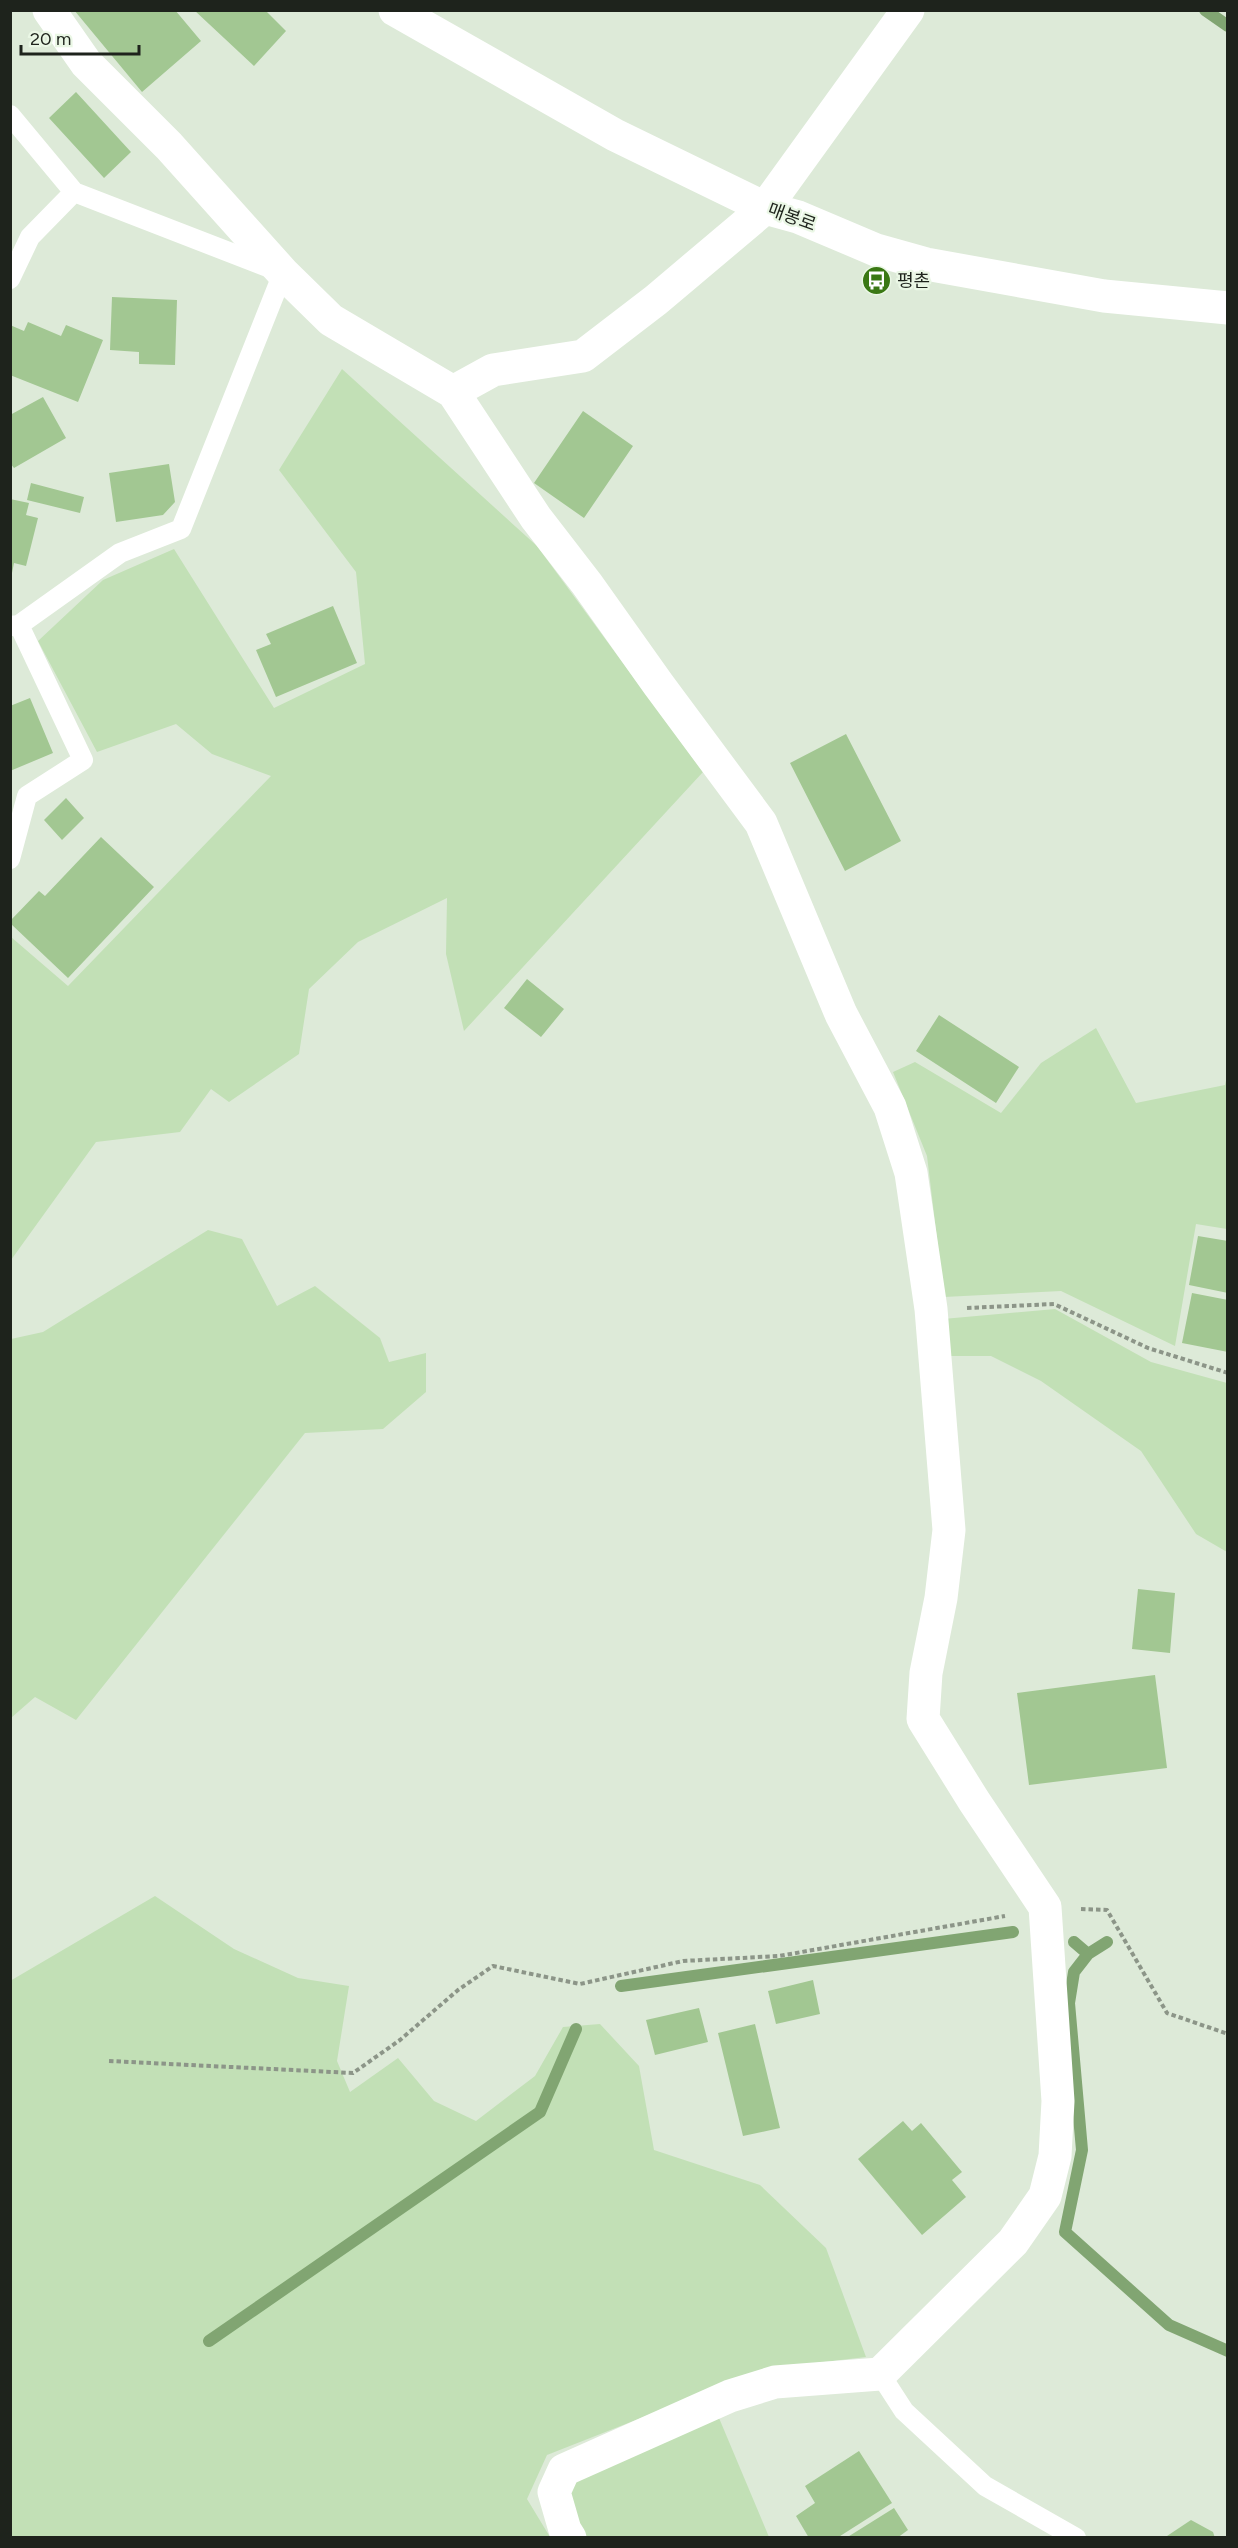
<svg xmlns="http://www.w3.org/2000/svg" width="1238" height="2548" viewBox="0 0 1238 2548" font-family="Figtree,'Noto Sans KR',sans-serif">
	<rect width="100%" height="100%" fill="#ddead8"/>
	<!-- green -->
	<path fill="#c2e0b6" d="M342,369l195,177 166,226 -239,259 -18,-77 1,-56 -89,44 -49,47 -10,65 -70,48 -18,-13 -31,43 -84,10 -85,118v-323l57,49 203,-210 -59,-22 -36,-30 -79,28 -59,-111 65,-61 71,-31 100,159 91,-44 -9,-92 -77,-102z
		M1096,1028l40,75 89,-18 2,-9v153l-31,-5 -21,122 -114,-55 -117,6 -17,-141 -34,-84 22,-10 86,51 40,-50z
		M208,1230l34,9 35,67 38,-20 65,52 9,24 37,-9v39l-43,37 -78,4 -229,287 -41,-23 -24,21v-379l32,-7z
		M1055,1309l96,53 76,21v169l-31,-18 -55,-83 -100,-70 -50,-25h-47l-1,-37z
		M155,1896l79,53 64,29 51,8 -12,75 13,31 48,-34 36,43 42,20 59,-45 28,-49 37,-3 39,42 15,84 106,35 66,63 40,109 -101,12 -218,86 -20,44 23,38h-539l-1,-556z
		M719,2418l50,119h-189l-14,-43 8,-19z"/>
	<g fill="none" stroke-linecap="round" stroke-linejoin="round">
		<!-- stream -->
		<path stroke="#81a572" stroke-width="12" d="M1205,10l23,16
			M1074,1942l14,12
			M1107,1942l-19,12 -14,18 -5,31 13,147 -17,82 104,93 59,26
			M621,1986l392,-54
			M209,2341l331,-229 36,-83"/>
	</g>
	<!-- building -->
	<path fill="#a2c792" d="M74,10h101l26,31 -59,51z
		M194,10h71l21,21 -32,35z
		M76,92l55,60 -27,26 -55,-60z
		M112,297l65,3 -2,65 -36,-1v-12l-29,-2z
		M28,322l33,14 5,-11 37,15 -25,62 -68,-27v-50l14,6z
		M43,397l23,41 -52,30 -4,-5v-48z
		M583,411l50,35 -49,72 -50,-35z
		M169,464l6,38 -12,13 -47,7 -7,-49z
		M31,483l53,14 -4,16 -53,-13z
		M10,499l19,4 -3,12 12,3 -12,48 -12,-3 -2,10z
		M333,606l24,57 -81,34 -20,-47 15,-6 -5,-10z
		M30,698l23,55 -43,18v-65z
		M846,734l55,107 -56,30 -55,-108z
		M66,798l18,20 -22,22 -18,-20z
		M101,837l53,50 -86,91 -58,-55v-2l29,-30 6,5z
		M527,979l37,30 -23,28 -37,-29z
		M939,1015l80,52 -23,36 -80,-52z
		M1198,1236l30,5v52l-39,-8z
		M1192,1293l36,7v52l-46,-9z
		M1138,1589l37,4 -5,60 -38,-4z
		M1155,1675l12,93 -138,17 -12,-92z
		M813,1980l7,34 -44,10 -8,-33z
		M699,2008l9,34 -53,13 -9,-35z
		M755,2024l25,104 -37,8 -25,-103z
		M903,2121l9,10 9,-8 41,49 -10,8 14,17 -44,38 -64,-76z
		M859,2451l33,52 -55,35h-28l-13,-22 19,-13 -10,-17z
		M894,2508l14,22 -11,8h-51z
		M1191,2520l22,12 2,6h-51z"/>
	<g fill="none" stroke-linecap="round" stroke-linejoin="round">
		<!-- path -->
		<path stroke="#8c9588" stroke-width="4" stroke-dasharray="4.5 3" stroke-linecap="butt" d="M967,1308l87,-4 94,44 80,25
			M1081,1909l26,1 60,103 61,21
			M109,2061l244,12 47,-33 58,-50 35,-24 87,18 103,-23 96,-5 226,-40"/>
		<!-- service -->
		<path stroke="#fff" stroke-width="20" d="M10,115l64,77 209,81 -102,256 -61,24 -101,72 -9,1
			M10,279l20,-42 44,-45
			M10,859l17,-63 56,-36 -64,-135
			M880,2374l24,37 81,75 91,52"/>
		<!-- minor -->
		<path stroke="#fff" stroke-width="33" d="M49,10l37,53 83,83 114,127 48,47 122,72 83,126 51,66 71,100 103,139 80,191 49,93 21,66 20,136 18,221 -8,68 -15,75 -3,46 51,82 71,106 13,194 -3,55 -10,40 -32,46 -133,132 -105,8 -45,14 -166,74 -10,22 11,38 5,8
			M453,392l40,-22 90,-14 73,-56 109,-92 143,-198"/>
		<!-- tertiary -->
		<path stroke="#fff" stroke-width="33" d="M395,10l220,125 150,73 33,9 78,33 50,14 178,32 124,12"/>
	</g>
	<!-- icons -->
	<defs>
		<symbol id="bus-disc" viewBox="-11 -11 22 22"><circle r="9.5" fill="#3a7814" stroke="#eaf7e5"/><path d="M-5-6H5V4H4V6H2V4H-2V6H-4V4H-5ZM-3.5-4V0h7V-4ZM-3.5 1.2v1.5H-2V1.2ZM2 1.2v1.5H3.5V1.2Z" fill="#fff"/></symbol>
	</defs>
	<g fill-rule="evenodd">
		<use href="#bus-disc" x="860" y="264" width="33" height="33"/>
	</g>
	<g text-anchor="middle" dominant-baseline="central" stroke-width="4.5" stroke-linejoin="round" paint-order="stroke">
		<!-- street labels -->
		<g font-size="18" fill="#1e231c" stroke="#eaf7e5">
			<text transform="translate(792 217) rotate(20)">매봉로</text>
		</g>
		<!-- poi labels -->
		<g font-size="18" fill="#1e231c" stroke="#eaf7e5" text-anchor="start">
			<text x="897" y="281">평촌</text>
		</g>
	</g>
	<!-- border -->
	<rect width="1238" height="2548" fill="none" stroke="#1e231c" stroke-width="24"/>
	<!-- scale -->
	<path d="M21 45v9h118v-9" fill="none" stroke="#1e231c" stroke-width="3"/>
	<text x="30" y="45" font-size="18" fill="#1e231c" stroke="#eaf7e5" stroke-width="4.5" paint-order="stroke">20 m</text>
</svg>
